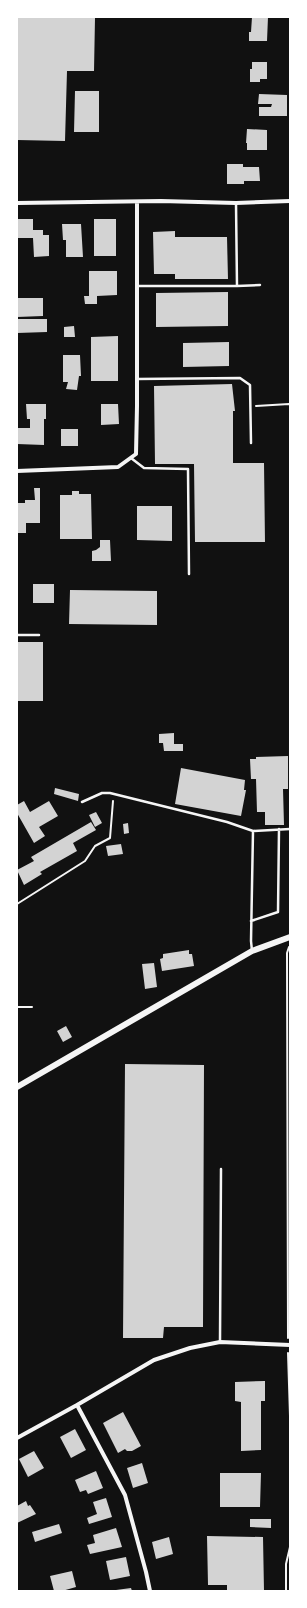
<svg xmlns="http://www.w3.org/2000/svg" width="307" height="1608" viewBox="0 0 307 1608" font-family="Roboto,sans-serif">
	<rect width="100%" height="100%" fill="#111"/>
	<!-- building -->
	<path fill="#d3d3d3" d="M17,17l78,1 -1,53h-27l-2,70 -48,-1z
		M252,17h16l-1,24h-18v-9h2z
		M252,62h15v17h-7v3h-10v-13h2z
		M75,91h24v41h-25z
		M259,94l28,1v21h-28v-9h12l1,-3h-14z
		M247,129l20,1v20h-20v-7h-1z
		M227,164h16v3h16l1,14h-16v3h-17z
		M17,219h16v11h10v5h6v21l-15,1 -1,-19h-16z
		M94,219h22v37h-22z
		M62,224h19l2,33h-17v-17h-3z
		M175,231v6h52l1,42h-53v-5h-21l-1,-42z
		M89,271h28v24l-20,1v8h-12l-1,-8h5z
		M228,292v34l-72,1v-34z
		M17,298h26v18l-26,1z
		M17,319h30v13l-30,1z
		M74,326l1,11h-11v-10z
		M118,336v45h-27v-44z
		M229,342v24l-46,1v-24z
		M63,355h17l1,21h-2l-2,14 -11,-1 2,-7h-5z
		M232,384l3,27h-2v52h31l1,79h-70l-1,-78h-39l-1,-78z
		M26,404h20v15h-2v26l-27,-1v-16h13v-9h-3z
		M101,404h17l1,20 -18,1z
		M61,429h17v17h-17z
		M34,488h6v35h-14v10h-9v-30h8v-3h10z
		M72,491h7v3h12l1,45h-32v-44h12z
		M137,506h35v35l-35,-1z
		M100,540h10l1,21h-19v-10l4,-1 4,-3z
		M33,584h21v19h-21z
		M70,590l87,1v34l-88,-1z
		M17,642h26v59h-26z
		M174,733v11h9v7h-19l-1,-8h-4v-9z
		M288,756v33h-5l1,36h-19v-13h-8l-1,-33h-5l-1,-20h6v-2z
		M181,768l64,12 -1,10h2l-5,26 -66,-12z
		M55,788l24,6 -1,7 -24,-7z
		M24,801l6,11 19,-11 9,15 -19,11 6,9 -11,7 -17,-30v-8z
		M96,812l6,11 -7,4 -6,-12z
		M91,822l5,8 -23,13 4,8 -37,21 2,2 -18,11 -7,-15 17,-9 -3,-4z
		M128,823l1,10 -5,1 -1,-10z
		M121,844l2,10 -15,2 -2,-10z
		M189,950v4h3l2,12 -32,5 -2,-12 3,-1v-4z
		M154,963l3,24 -12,2 -3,-25z
		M66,1026l6,11 -9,5 -6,-11z
		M125,1064l79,1 -1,262h-39l-1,11h-40z
		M265,1381v20h-4v49l-20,1v-49l-6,-1v-19z
		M123,1412l18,34 -9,5h-5l-2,-2 -7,4 -15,-30z
		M75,1429l11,21 -15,8 -11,-21z
		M34,1451l10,17 -16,9 -9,-18z
		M142,1463l6,20 -15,5 -6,-20z
		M96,1471l7,17 -15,6 -2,-4 -6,2 -5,-12z
		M220,1473h41l-1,34h-40z
		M106,1498l6,19 -23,7 -2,-6 10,-4 -4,-12z
		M26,1501l2,5 2,-1 6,9 -19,9v-17z
		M250,1519h21v9l-21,-1z
		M59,1524l3,9 -27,9 -3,-10z
		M116,1528l6,19 -32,7 -3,-9 8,-2 -2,-8z
		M207,1536l56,1 1,54h-37v-6h-19z
		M169,1537l4,17 -17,5 -4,-17z
		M126,1557l4,19 -20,4 -4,-19z
		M72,1571l4,16 -14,4h-8l-4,-15z
		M131,1588l1,3h-16v-1z"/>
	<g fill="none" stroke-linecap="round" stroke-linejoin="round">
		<!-- path -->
		<path stroke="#f5f5f5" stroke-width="2" d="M290,244v264
			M256,406l33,-2
			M17,904l68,-43 10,-15 15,-8 3,-37
			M17,1007h15
			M288,1338l-1,-385 2,-6
			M288,1353l2,63
			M286,1591v-27l4,-17"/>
		<!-- service -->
		<path stroke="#f5f5f5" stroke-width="2.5" d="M137,286h100l-1,-83
			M237,286l23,-1
			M137,379l103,-1 10,7 1,58
			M131,458l13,10 44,1 1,105
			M17,635h22
			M82,802l20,-9h8l117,29 26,9
			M251,921l27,-9 1,-83
			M252,951l-1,-10 2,-110 37,-2
			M220,1342l1,-173"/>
		<!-- minor -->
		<path stroke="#f5f5f5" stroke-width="4" d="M17,203l144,-2 75,2 54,-2
			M17,471l101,-4 18,-13 1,-48v-204
			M77,1405l48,90 21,77 4,19
			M17,1438l60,-33 77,-45 36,-12 30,-6 70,3"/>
		<!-- tertiary -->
		<path stroke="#f5f5f5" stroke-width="6" d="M17,1087l235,-136 38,-14"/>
	</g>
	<!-- border -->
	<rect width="307" height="1608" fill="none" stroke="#ffffff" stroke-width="36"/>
</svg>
